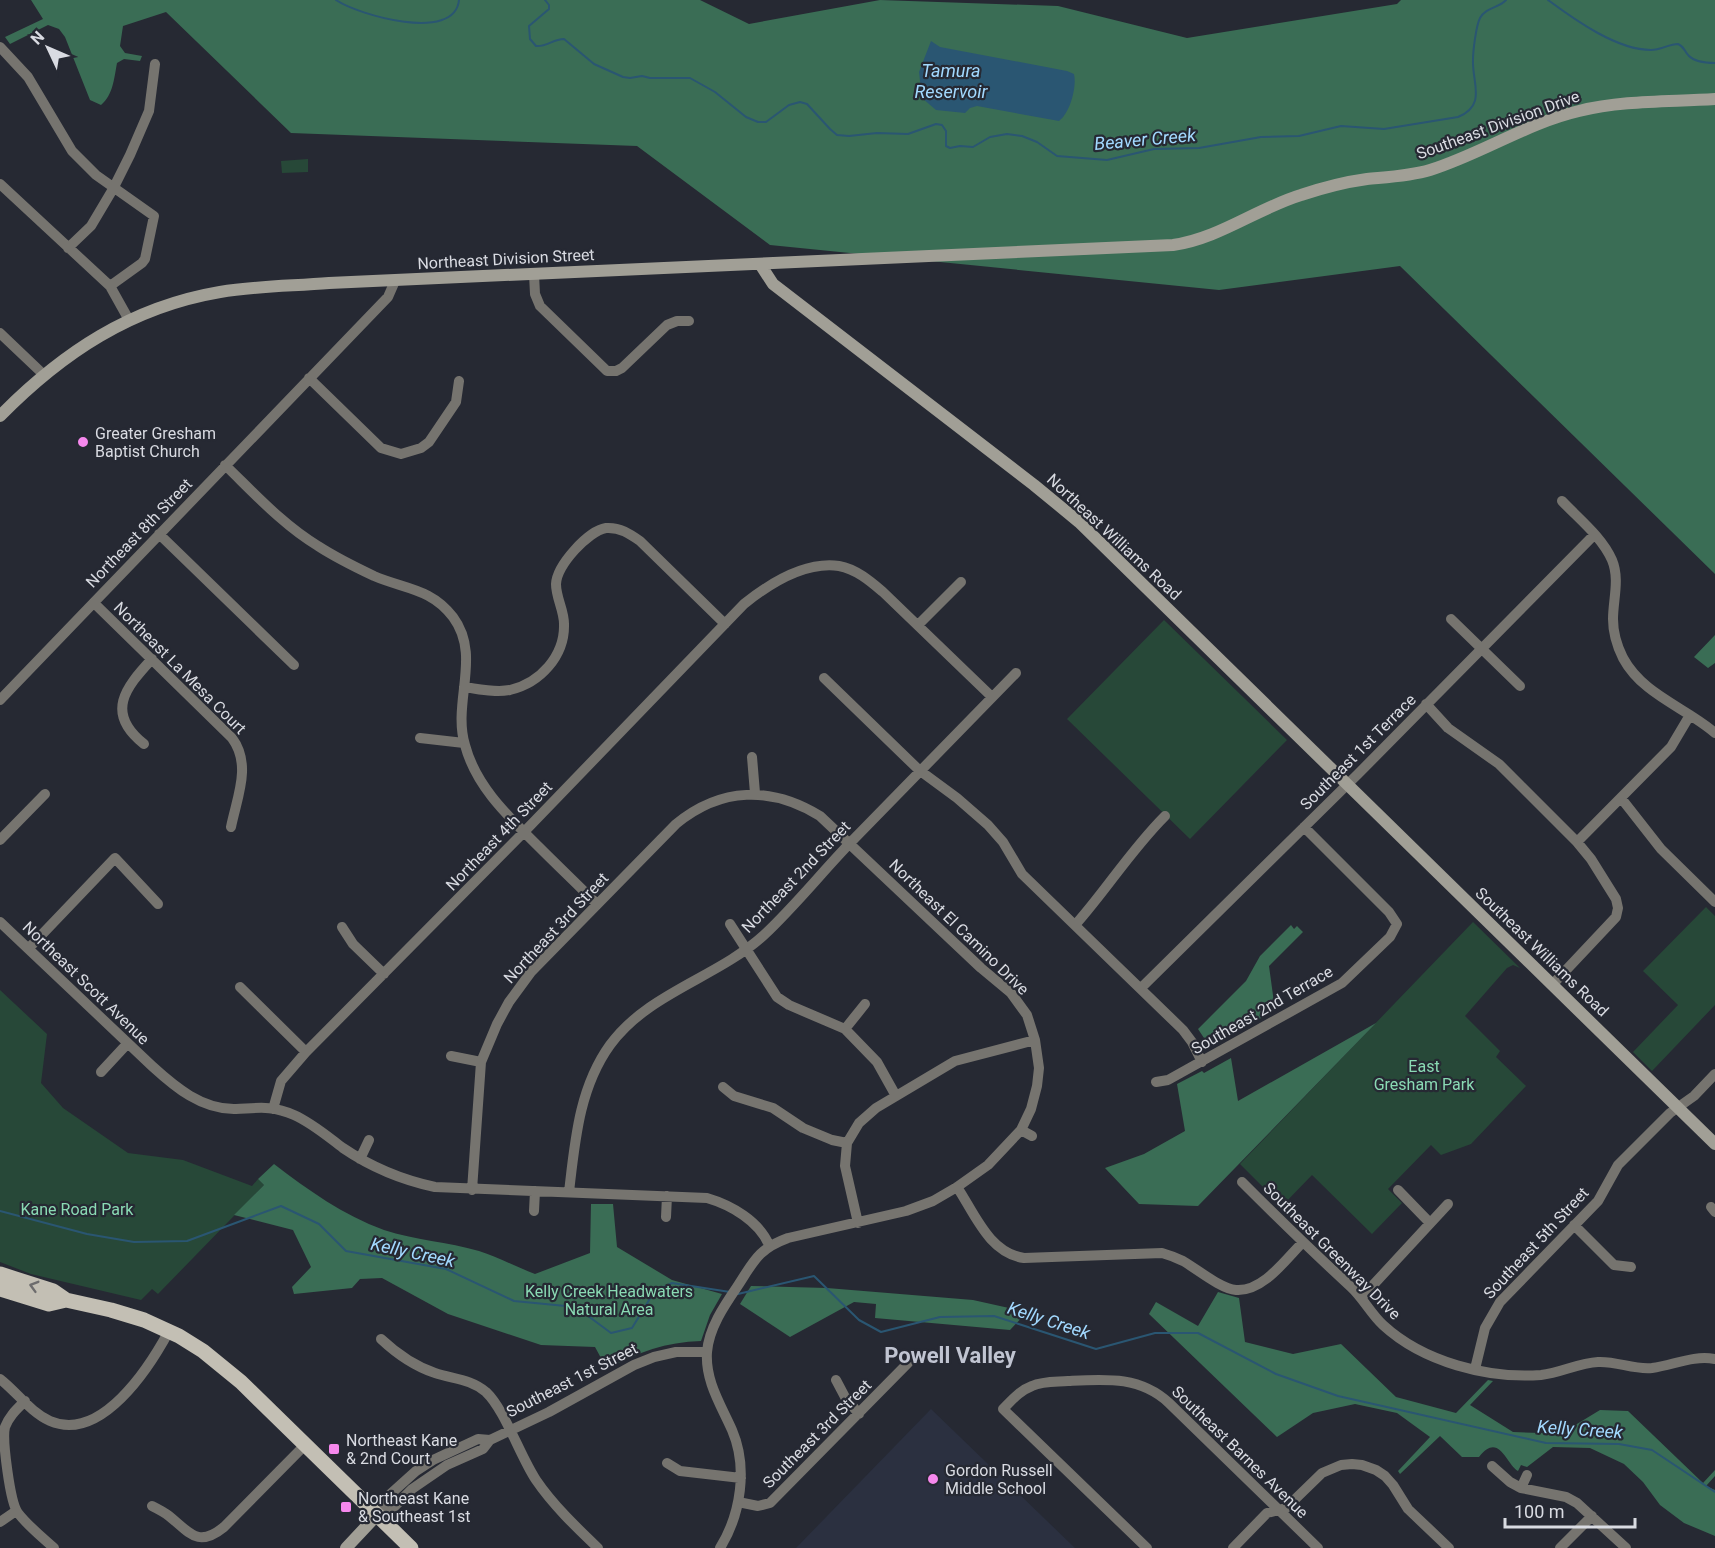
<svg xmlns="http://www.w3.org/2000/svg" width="1715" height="1548" viewBox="0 0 1715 1548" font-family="Roboto,sans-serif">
	<rect width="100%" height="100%" fill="#262933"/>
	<!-- built -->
	<path fill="#2b3040" d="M931,1409l144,139h-279z"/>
	<!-- green -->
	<path fill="#274838" d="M308,159v13l-26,1 -1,-12z
		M1164,620l123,120 -97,99 -123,-120z
		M1706,907l9,9v89l-63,66 -19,-19 45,-47 -35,-34z
		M1473,922l47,46 -7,-3 -6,3 -42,48 35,35 -4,6 30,29 -55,58 -30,11 -10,-10 -43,44 14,14 -30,31 -60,-59 -30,31 -42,-42z
		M0,990l47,44 -6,49 22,25 65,45 55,7 69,26 6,-7 6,6 -106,109 -6,-5 -11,11 -110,-26 -31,-12z"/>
	<!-- forest -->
	<path fill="#3a6d55" d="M31,0h669l49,24 131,-24 178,6 129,32 210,-34 4,-4h314v574l-315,-308 -181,24 -449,-45 -133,-99 -346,-13 -125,-121 -43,14 -3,20 5,7 17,3 -2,5 -16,-2 -7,4c-3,16 -4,32 -16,42l-11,-5 -25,-63 -6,-8 -11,-4 -38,19 -5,-7 38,-18z
		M1715,635v28l-7,5 -14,-11z
		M1291,925l3,4 3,-3 6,6 -34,34 6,44 -61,35 -6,-1 -10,-15 48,-48 14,-25z
		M1376,1023l-178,183 -59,-2 -34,-36 39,-14 41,-23 -8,-47 25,-13 2,2 27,-15 7,43z
		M274,1164c34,26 69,51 110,66 31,10 64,12 95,21 19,6 37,16 56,23l55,-21 1,-49h22l4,43 55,33 50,14 -12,21 -9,26c-35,1 -63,11 -94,28l-12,-22 -54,-2 -93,-31 -66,-36 -22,1 -8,9 -58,6 -2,-7 19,-20 -18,-37 -59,-15 30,-30 -6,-6z
		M751,1286l76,2 146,12 54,12 -17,18 -135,-12 1,-14 -22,-2 -64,35 -50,-33z
		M1218,1292l21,6 6,44 48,12 48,-10 55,53 60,16 32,-33 5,1 -23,24 43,27 28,1 31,-6 28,-17 28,1 75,72 12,-13v6l-9,10 9,4v46l-31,-13 -24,-18 -17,-23 -19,-18 -34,-16 -37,-1 -26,20 -6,-2 -3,6c-12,-7 -19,-40 -39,-14h-17l-22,-21 -40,38 -2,-3 32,-34 -33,-24 -42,-9 -42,9 -36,24 -128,-123 7,-12 42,24z"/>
	<!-- water -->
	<path fill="#2a5672" d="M931,41l9,6 127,24 7,3c3,13 -4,39 -15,47l-82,-15 -7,2 -5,5 -29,-3 -14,-12 -3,-26z"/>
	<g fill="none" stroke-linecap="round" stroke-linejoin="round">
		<!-- stream -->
		<path stroke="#2a5672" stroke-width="2" d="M336,0c22,15 119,43 123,0
			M545,0l4,5v4l-20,17 1,13 6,7c11,1 17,-7 28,-7l30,25 29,13 7,1 12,-2 8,2h40l25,14 31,25 12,5h8l23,-17 11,-3 7,2 23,25 7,6 12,1 28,-3 31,1 28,-10 6,1 4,6v15l4,2 10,-2 13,1 17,-10 17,-3 15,2 15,6 20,14 50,4 47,-11 45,-1 62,-11 38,-1 42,-10 43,3 74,-12c29,-12 14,-34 15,-57 0,-9 3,-34 7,-42 6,-11 19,-10 26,-18
			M1548,0c27,20 69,50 103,50 10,0 18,-6 27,-6 7,3 6,7 11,12 6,6 17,7 26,7
			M0,1211l87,23 47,8 53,-1 94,-35 38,18 27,27 100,18 68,32 62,6 35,26 21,-5 22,-36 18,-9 58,9
			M738,1294l76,-18 45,44 22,12 59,-15 54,-1 102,33 59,-16h43l78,41 62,22 208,47 73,1 33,6 63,42"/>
		<!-- street -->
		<path stroke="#76746f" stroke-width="10" d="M0,47l28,30 44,74 24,24 58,41 -9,43 -3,4 -32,23
			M0,184l110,102 19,34
			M68,248l23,-22 22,-37 17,-34 19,-44 6,-47
			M534,274l1,20 5,12 67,65h9l6,-3 45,-43 10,-4h12
			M0,333l43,41
			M309,378l72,70 20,6 20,-6 8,-6 27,-40 3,-21
			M225,465c29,28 58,60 93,81 17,11 37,21 56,30 30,13 57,12 79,41 29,39 -1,85 12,128 11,42 44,72 74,102 19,19 39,38 58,57
			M1562,501c17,18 40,36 50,59 8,19 1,40 1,59 0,14 4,27 10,39 20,37 62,49 92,75
			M159,534l135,131
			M94,603l138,135c20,27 5,59 -1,89
			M1451,619l69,67
			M918,625l43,-43
			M824,678l95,92 38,28 31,27 15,17 19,32 161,156 9,12 10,20
			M464,687c15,2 31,6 46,3 30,-7 55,-34 54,-66 0,-14 -8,-26 -8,-40 1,-19 32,-53 50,-56 14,-1 24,6 34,13l85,83
			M0,700l388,-403 7,-16
			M1426,704l22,24 51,36 78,78 14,17 25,40 2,9 -2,9 -64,68
			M420,738l44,5
			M144,744c-39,-31 -19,-56 8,-85
			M752,757l3,36
			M1621,798l40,51 54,53
			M0,840l45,-46
			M1577,842l94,-95 19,-32
			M0,922l152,144c23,21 50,44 84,43 22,-1 36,-4 58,6 18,8 33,21 49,33 28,19 59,32 92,39l272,11c24,7 52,23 62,47
			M730,924l47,73 12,8 56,24 32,33 19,34
			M1076,924c31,-35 55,-74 89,-108
			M342,927l11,17 31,30
			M29,948l86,-90 43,46
			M240,987l66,65
			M1141,988l217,-214 236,-239
			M845,1029l20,-25
			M451,1056l30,6
			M101,1072l26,-28
			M1156,1082l12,-2 174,-97 48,-46 7,-13 -8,-12 -85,-85
			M723,1087l11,9 39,12 30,20 29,12 15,3
			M273,1109l8,-28 25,-29 218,-220 220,-228c25,-20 61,-43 95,-38 17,3 31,15 44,26l109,105
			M1021,1130l11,6
			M360,1159l9,-19
			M1242,1182c36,36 72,71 109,105 12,11 20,27 32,38 40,37 105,54 158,50 20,-2 37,-12 57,-13 19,-1 36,8 54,6 22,-3 41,-13 63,-9
			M957,1187c18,27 32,66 67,71l138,-5c7,2 15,5 21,8 14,8 38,28 53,29 27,2 50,-31 67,-48
			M472,1190l9,-128 16,-38 12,-22 22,-30 145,-148c45,-37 95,-38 144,-8l161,152 30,25 16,22 8,25 4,28 -2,18 -6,23 -10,21 -33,35 -31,22 -24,14 -27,10 -118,27c-30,11 -34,23 -51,49 -13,19 -28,41 -30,65 -2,29 14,53 25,78 16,37 9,84 -12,118
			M1398,1190l32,33
			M569,1192c6,-51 10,-104 41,-147 39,-53 107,-67 154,-110 31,-29 58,-63 87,-93 55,-57 110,-113 165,-169
			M1711,1207l4,5
			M534,1211l1,-20
			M666,1217l1,-21
			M858,1223l-13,-57 2,-23 12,-20 17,-15 79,-47 80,-21
			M1574,1225l40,40 17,2
			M1362,1297l86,-93
			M381,1339c16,15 33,27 54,34 18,6 36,6 51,19 19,18 34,64 50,88 17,25 40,47 62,68
			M1475,1369l10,-41 15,-26 98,-101 20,-36 52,-52 24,-17 21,-22
			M0,1379c17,13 30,33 50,42 51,22 99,-53 119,-90
			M836,1380l9,17 14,17
			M25,1401c-8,8 -16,15 -20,26 -3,12 5,76 13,86 10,13 24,24 36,35
			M667,1463l13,8 61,7
			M1492,1466l18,16 11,6 45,9 11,6 49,45
			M1521,1488l6,-13
			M738,1502l20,4 12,-3 138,-140
			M152,1506c6,3 12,6 17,10 21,17 29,32 55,11l81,-82
			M377,1515l17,-8 18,-18 35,-24 36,-16 7,-9 59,-28 85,-47 20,-8 22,-5h31
			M377,1515l9,-17 30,-27 17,-11 45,-21 12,1
			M0,1522l16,-11
			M1147,1548l-144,-139c9,-9 16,-18 29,-23 11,-5 24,-4 36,-5 38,-2 72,-5 101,22l149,145
			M1233,1548l34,-35 19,-5 36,-35 19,-8 11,-1 10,1 14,5 9,6 8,9 15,24 41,39
			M1560,1548l32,-32"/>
		<!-- secondary -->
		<path stroke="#a19f96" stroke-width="12" d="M760,264l13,20 261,201 45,37 636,622
			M0,416c62,-63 131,-109 220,-124 36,-6 73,-6 109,-9l844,-38c45,-6 85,-37 128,-50 21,-7 44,-13 66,-16 21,-2 43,-3 63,-9 51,-16 97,-47 149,-59 44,-11 91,-9 136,-12
			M346,1548l31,-33"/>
		<!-- primary -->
		<path stroke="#c3bfb4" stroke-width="15" d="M0,1274l53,17 13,9 45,10 33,10 35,16 24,15 38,31 170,166
			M0,1289l49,15 17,-4"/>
	</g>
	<!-- one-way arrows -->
	<defs><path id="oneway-chevron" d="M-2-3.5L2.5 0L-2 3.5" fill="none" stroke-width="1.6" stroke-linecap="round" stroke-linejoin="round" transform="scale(1.5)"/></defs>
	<use stroke="#6d6c6d" href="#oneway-chevron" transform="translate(34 1286) rotate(-164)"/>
	<!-- markers -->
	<g fill="#f688ed" stroke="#262933" stroke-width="2">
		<circle cx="83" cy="442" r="6"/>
		<rect x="328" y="1443" width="12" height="12" rx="3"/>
		<circle cx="933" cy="1479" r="6"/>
		<rect x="340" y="1501" width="12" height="12" rx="3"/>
	</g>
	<g text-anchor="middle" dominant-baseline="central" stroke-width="4.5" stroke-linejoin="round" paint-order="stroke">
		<!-- street labels -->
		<g font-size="16" fill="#d9dbe2" stroke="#262933">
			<text transform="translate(1498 125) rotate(-20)">Southeast Division Drive</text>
			<text transform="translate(506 259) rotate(-3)">Northeast Division Street</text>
			<text transform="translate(139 533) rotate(-46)">Northeast 8th Street</text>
			<text transform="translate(1114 537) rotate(43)">Northeast Williams Road</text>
			<text transform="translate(180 668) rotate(45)">Northeast La Mesa Court</text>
			<text transform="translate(1358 752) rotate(-45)">Southeast 1st Terrace</text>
			<text transform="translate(499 836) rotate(-46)">Northeast 4th Street</text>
			<text transform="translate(796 877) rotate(-46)">Northeast 2nd Street</text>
			<text transform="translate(959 927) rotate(44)">Northeast El Camino Drive</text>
			<text transform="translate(556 928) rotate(-47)">Northeast 3rd Street</text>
			<text transform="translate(1542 952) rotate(44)">Southeast Williams Road</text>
			<text transform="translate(86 983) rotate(44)">Northeast Scott Avenue</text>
			<text transform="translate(1262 1010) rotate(-30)">Southeast 2nd Terrace</text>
			<text transform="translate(1536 1243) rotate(-47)">Southeast 5th Street</text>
			<text transform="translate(1332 1251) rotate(45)">Southeast Greenway Drive</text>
			<text transform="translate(572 1380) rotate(-27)">Southeast 1st Street</text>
			<text transform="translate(817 1434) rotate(-45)">Southeast 3rd Street</text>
			<text transform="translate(1240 1452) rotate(44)">Southeast Barnes Avenue</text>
		</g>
		<!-- poi labels -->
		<g font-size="16" fill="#d9dbe2" stroke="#262933" text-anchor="start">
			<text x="95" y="433">Greater Gresham<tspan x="95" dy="18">Baptist Church</tspan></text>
			<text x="346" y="1440">Northeast Kane<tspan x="346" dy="18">&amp; 2nd Court</tspan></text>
			<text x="945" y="1470">Gordon Russell<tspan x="945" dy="18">Middle School</tspan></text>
			<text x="358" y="1498">Northeast Kane<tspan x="358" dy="18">&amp; Southeast 1st</tspan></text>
		</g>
		<!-- park labels -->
		<g font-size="16" fill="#8adab4" stroke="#262933">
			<text x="1424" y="1066">East<tspan x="1424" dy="18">Gresham Park</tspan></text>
			<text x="77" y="1209">Kane Road Park</text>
			<text x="609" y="1291">Kelly Creek Headwaters<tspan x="609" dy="18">Natural Area</tspan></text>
		</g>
		<!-- water labels -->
		<g font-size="18" font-style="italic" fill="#a2d9ff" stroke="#262933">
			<text x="951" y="70">Tamura<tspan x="951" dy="21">Reservoir</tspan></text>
			<text transform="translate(1145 139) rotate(-5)">Beaver Creek</text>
			<text transform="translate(413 1252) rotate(12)">Kelly Creek</text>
			<text transform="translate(1049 1320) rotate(18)">Kelly Creek</text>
			<text transform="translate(1580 1429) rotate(4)">Kelly Creek</text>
		</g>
		<!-- district labels -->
		<g font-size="22" font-weight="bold" fill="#c0c4d1" stroke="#262933">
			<text x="950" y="1355">Powell Valley</text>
		</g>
	</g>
	<!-- north arrow -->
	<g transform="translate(48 48) rotate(314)" stroke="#262933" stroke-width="4.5" paint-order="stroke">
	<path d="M0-4.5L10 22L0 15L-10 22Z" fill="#d9dbe2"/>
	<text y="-9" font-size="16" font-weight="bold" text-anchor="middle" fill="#d9dbe2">N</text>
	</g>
	<!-- scale -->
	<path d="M1505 1518v9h130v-9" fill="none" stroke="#d9dbe2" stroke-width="3"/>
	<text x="1514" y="1518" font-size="18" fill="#d9dbe2" stroke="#262933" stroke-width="4.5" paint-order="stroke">100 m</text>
</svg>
